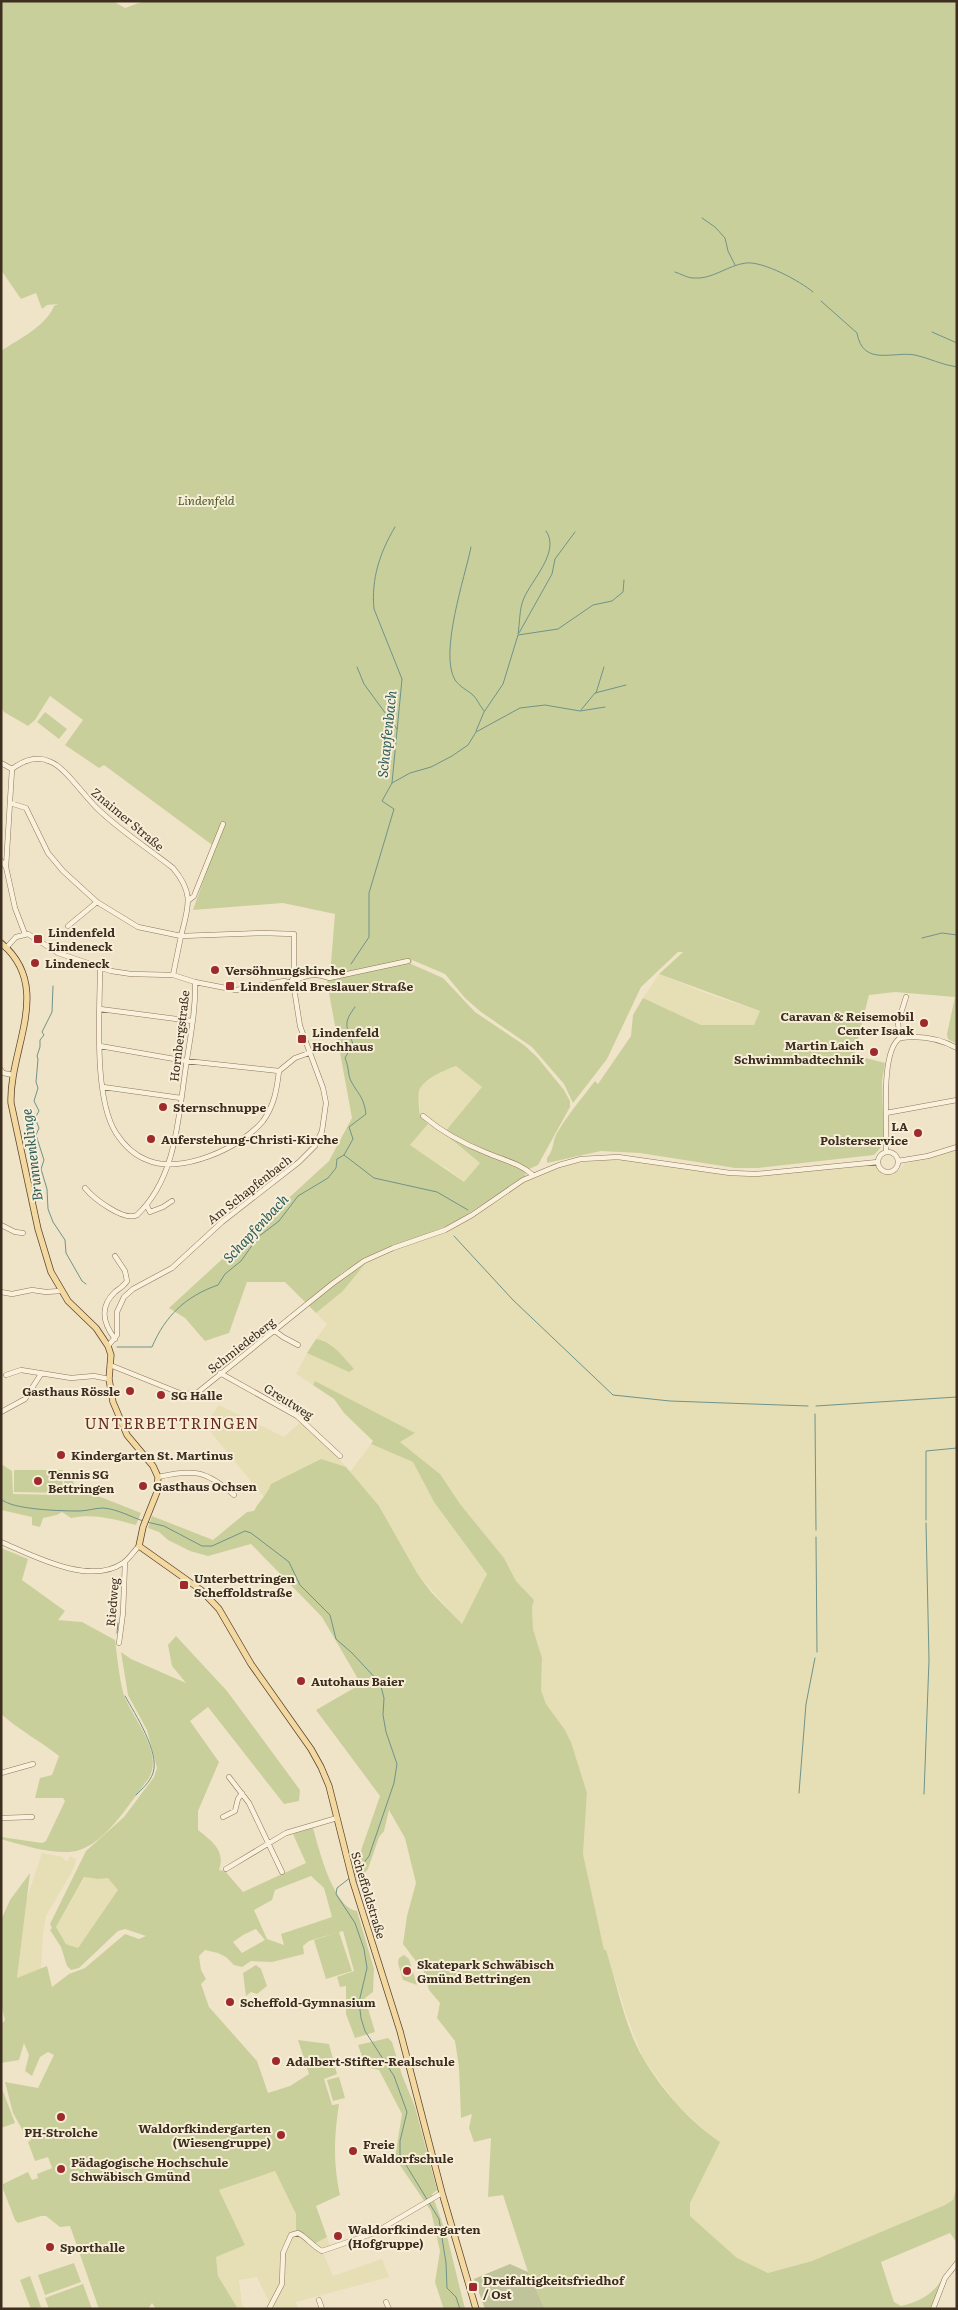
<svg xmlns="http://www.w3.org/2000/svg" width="958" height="2310" viewBox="0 0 958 2310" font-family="Literata,serif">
	<rect width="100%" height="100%" fill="#f0e4c8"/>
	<!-- farmland -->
	<path fill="#e6deb5" d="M659,974l49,20 52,17 -6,14h-53l-58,-27z
		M456,1066l26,21 -38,46 36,30 -16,19 -17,-14 -18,-8 -19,-15 18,-21 -8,-8 -1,-24 2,-6 23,-17z
		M957,1149v1036l-4,15 -8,5 -133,56 -44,12 -31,-15 -47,-42v-13l29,-61 -13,-10 -31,-30 -32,-44 -16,-41 -21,-67 -2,1 -21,-97 4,-61 -16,-51 -6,-12 -19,-26 -5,-14 1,-32 -9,-29 -1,-22 2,-7 -18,-19 -12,-23 -44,-54 -20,-30 -41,-33 15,-8 -99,-52 -2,4 -17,-11 11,-21 46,16 -22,-24 -8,-5 -7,-1 11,-15 -11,-11 27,-22 21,-27 18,-9 68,-26 23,-12 51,-35 31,-14 14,-4 48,-5 114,16 130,-10 14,1 13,8 10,-3 7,-7z
		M219,1405l65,32 16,-14 30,25 16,19 -26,-8 -56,38 -59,-72z
		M371,1444l42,18 21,40 53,72 -25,51 -45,-52 -38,-67 -29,-34z
		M42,1853l21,4 1,3 4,1 2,-5 6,3 -2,9 -28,48 -3,17 -2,36 -24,9 10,-80z
		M85,1877l13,2 10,-1 11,12 -41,58 -12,-4 -10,-17z
		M275,2171l21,43v16l11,5 7,9 13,-7 3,9 -8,4 11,26 49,-17 7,18 -93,25 2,7h-21l-8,-7 -12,-25 -18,3 3,24 3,5h-7l-20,-33 -2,-19 29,-12 -26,-55z"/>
	<!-- green -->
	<path fill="#c9cf9b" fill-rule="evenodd" d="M1,1h112l12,7 19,-7h813v1043l-9,-5 -1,-5 8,-37 -60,-5 -26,3 -15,60 31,8 -3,18 2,63 -10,11 -116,13h-23l-95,-15 -39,-2 -54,12v-5c7,-8 5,-16 10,-25 11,-19 25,-35 38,-52l3,3 33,-48 2,-21 10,-17 58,27h53l6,-14 -101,-37 24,-22h-5l-37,35 -34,72 -34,44 -9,-19 -32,-37 -51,-35 -16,-14 -20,-24 -33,-14 -1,4 32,14 32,34 49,33 13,12 27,33 6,11v6l-32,58 -13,6 1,5 -72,47 -87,35 -24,14 -37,31 -21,-21h-38l-18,51 -24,8 -20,-23 -16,-10 160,-147 23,-43 -25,-136 3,-7 5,-61 -52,-11 -90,7 22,-63 -111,-82 -5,3 -34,-23 18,-25 -33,-24 -15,24 -7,6 -24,-14 -3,-5v-356c18,-12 45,-25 53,-45l4,-2 -11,1 -5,4 -6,-16 -15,6 -20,-29zM456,1066l26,21 -38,46 36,30 -16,19c-18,-13 -36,-24 -54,-37l18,-21 -8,-8c-1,-8 -2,-17 -1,-25 3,-11 27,-22 37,-25z
		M45,712l22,17 -8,10 -22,-17z
		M364,1265l-21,26 -27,22 -7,-7 38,-31z
		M316,1339c15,1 28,19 38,30l-5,3 -42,-19z
		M315,1381l100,52 -15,9 40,32 20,30 44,54 12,23 18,19 -2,7 1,22 9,29 -1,32 5,14 19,26 6,12 16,51 -4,61 21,96h2c11,34 19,78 37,108 19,32 46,63 77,84l-30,61v13l47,42 31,15 44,-12 133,-56 8,-5 4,-15v58l-7,-10 -69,29 13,40 7,4c20,-5 31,-11 42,-28l-13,31h-385l-17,-37 -25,-77 -15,2 3,-59 -17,4 -5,-14 3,-14 -11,4 -2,-51 -4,-26 -18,-23 3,-15 -11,-13 -5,-18 -21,-28 4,-28 9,-33 -11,-45 -16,-28 -5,21 -5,6 -11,32 -11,13 -5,-18 6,-5 22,-63 -64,-86 45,-26 -39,-67 -71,-73 -43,12 -18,-5 -22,-11 -9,-8 -11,-4 4,-12 61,24 34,-28 7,-1c5,-10 13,-16 17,-27l50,-25 25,8 33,39 38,67 14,19 31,32 25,-50 -53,-72 -21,-40 -42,-18 2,-3 -29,-28 -10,-14 -21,-14z
		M1,1464l11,7 1,23 51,1v-22l9,-1 1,21 14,-1 53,21 -5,12c-22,-6 -43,-12 -65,-7l-9,-6 -5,3 -14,3 -3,9 -8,-2v-8l-31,-7z
		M14,1470h49l-1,23 -48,-1z
		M1,1548l27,11 -6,21 43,31 -7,9 24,2 33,18c2,15 5,45 10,58 10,23 38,55 24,80 -19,24 -47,73 -80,74 -22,1 -47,-7 -68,-13v-2l41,6 4,-2 19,-40 -2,-3h-28l5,-20 12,-3 7,-19c-19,-15 -40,-26 -58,-42z
		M176,1636l51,55 73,99 -1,11 -15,3 -76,-97 -18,14 29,41 -21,49v19c14,11 28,21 21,40l6,1 18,21 63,-29 -13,-29 20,-6c6,21 20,79 44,83l17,58 -1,23 -8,6 10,34 -20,6 -9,-24v-28l-6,1 -3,-10 17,-6 -11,-40 -4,1 13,39 -26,8 -12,-39 25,-8 -30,9 -6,5 1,8 -32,8 -21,-1 -9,6 -8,-2 -8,-8 -8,-4 -13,-3 -6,6 2,14 5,9 -5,5 8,23 48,54 11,32 22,-7 19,-12 -11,-34 31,4 8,30 -13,5 8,26 7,-1c-5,33 -6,58 1,91l-24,11 11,31 -13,7 -7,-9 -11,-5v-16l-21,-43 -56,19 26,55 -29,12 2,19 20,33h-82l-4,-6 -4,6h-49l-29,-83 -10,1 -14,-11h-5l-23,7 -3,-3 -12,-31v-5l25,-12 4,8 6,-2 -1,-4 15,-6 -4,-11 -13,4 -7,-19 3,-2 -4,-10 -4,1 -10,-18 -8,-31 33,6 16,-33 -6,-3 -8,5 -8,19 -7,-5 4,-16 -5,-12 -5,17 -18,3v-39l4,-4 -4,-16v-84l9,-20 20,-27 -13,105 30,-12 5,21 17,-13 16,-6 40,-34 14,5 7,-3 -21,-7 -7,2 -39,37 -8,2 -4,-4 -6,-19 -11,-17 2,-2 -2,-4 36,-73 38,-34 30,-40 3,-9 -10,-38 -19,-35 -7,-43 10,7 55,24 -14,-17 -4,-21zM311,1876l13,12 8,29 -51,17 3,11 -17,-6 -13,-29 18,-10 3,-10zM84,1877l14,2 10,-1 10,12 -40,58 -12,-4 -10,-17zM256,1929l9,11 -23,13 -9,-11 10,-7z
		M404,1955l5,4 8,26 -14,-5 -5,-17 1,-5z
		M256,1965l5,4 6,17 -10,8 -6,-2 -5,4 -3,-23z
		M388,2038l4,4 10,33 13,32 22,83 -5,4 15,42 18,73h-21l-1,-2 -8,-25 5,-31 -9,-40 -36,-53 7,-44 -23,-44 -13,-3 -8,-22z
		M339,2077l6,21 -12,3 -6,-21z
		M1,2086l14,37 -14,5z
		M74,2263l7,19 -36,13 -7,-20z
		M30,2276l11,31 -10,2 -11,-29z
		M83,2284l9,25h-43l-4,-11z"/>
	<!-- cemetery -->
	<path fill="#bfc49a" d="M510,2264l18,8 17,37h-60l-11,-30z"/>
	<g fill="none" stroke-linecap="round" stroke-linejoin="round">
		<!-- stream -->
		<path stroke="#6f938a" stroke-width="1" d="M702,218l13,9 10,11 3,13 7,14
			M675,272c6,2 13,6 18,6 19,2 35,-13 53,-15 17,-2 54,18 67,29
			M821,301l36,32c6,34 36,18 58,22 14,3 27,10 42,12
			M932,332l25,11
			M471,547c-6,30 -32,106 -16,133 5,7 12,10 18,15 4,4 7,11 11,16
			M519,633l33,-59 3,-15 20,-27
			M518,634c2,-11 1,-25 6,-36 7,-17 37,-47 22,-67
			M357,667l7,17 33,45
			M596,693l8,-26
			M581,710l14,-17 31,-8
			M476,731l8,-19 19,-28 15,-49 40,-6 35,-24 19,-4 11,-9 1,-12
			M392,783l18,-10 21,-6 21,-11 16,-11 8,-13 44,-24 25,-3 35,6 25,-4
			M922,938l20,-5 15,2
			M351,964l18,-27v-44l25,-84 -12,-8 10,-18 10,-104 -28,-70c-3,-30 6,-57 21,-82
			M53,986l-1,26 -10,20 2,3 -4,5v7l-3,9 1,3 -2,23 2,6 -4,13 5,10 -4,7 4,10 -3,7 8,25 -3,9 6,20 1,20 5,13 12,18 1,13 16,28 4,3
			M344,1155l30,23 63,14 31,18
			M454,1236l59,64 100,95 57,6 138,5
			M117,1347h35c13,-31 34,-51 66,-62l7,-11 16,-13 17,-24 21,-16 19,-25 30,-18 8,-10 1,-9 7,-4 9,-16 -4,-12 17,-13c-3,-19 -7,-18 -15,-33 -3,-5 -2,-14 -6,-23l8,-14c-7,-18 -10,-21 2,-37
			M816,1406l141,-9
			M815,1414l1,116
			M1,1499c10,11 63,12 78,12 8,0 16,-3 24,-3 14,1 26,8 40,13
			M926,1520v-69l31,-3
			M147,1522l17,4 38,20h10l33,-15 6,2 38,29 11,23 30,30 6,24 16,14 28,30 4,15 -1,17 3,17 11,32 -3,19 -25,73 -15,19
			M816,1537l1,115
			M117,1633l1,-10
			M125,1696c10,18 35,56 28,77 -3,9 -11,16 -17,22
			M799,1793l7,-89 9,-46
			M924,1794l5,-134 -3,-137
			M351,1877l-14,11 -1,6 19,29 9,26 3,19 -8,34 2,16 4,13 29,45 13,36 -7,29v14l39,64 7,44 1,25 9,9 4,12"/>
		<defs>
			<path id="minor" d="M1,763l11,6 -6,98 9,41 10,26
				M12,769c12,-9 25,-14 39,-7 15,6 35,37 49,49 22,21 49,38 73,57 22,26 15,39 8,68l81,-3 32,1v41l-3,8
				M10,803l16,5 22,45 15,18 34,31 41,25 43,9 -8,39
				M1,861l5,6
				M189,900l5,-4 29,-72
				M68,926l29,-24
				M6,948l10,-11 12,-3 30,19 53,18 20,3 42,1 22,7 41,8 48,-9 7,2c12,-7 24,-11 38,-5l79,-17
				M100,968c0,43 -7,129 16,165 7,11 18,22 31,27 33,15 94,-12 116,-39 11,-15 14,-32 16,-50l16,-13 14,-5
				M100,1009l92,12
				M900,1038l-2,-15 8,-26
				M100,1046l86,15 93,10
				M1,1070l2,3 10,2
				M103,1087l78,11
				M886,1113l71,-13
				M423,1116c19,16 41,28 64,37 16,7 32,10 46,22
				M878 1162a10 10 0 1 1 20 0a10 10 0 1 1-20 0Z
				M886,1152c2,-24 -7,-100 14,-114 20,-3 39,0 57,10
				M898,1161l30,-5 29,-9
				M85,1188c8,10 39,34 52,27 40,-38 41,-98 49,-149 4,-28 10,-56 9,-84
				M147,1206l3,6 13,-5 9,-6
				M1,1225l14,7 8,1
				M115,1256l10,15 2,10c-3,5 -7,7 -12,11 -16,15 -12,31 0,47
				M1,1292l11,2 20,-4 14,2 14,-1
				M275,1331l8,6 15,8
				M108,1346l9,-11v-23l7,-15 9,-8 39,-21 50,-46 77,-60 16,-16 7,-15 4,-28 -3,-15 -23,-62 -6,-38 -3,-5
				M110,1365l72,29 15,-1 135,-109 32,-23 29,-13 52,-18 27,-15 51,-35 36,-15 22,-6 37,-2 112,16 26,1 122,-12
				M220,1373l77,43 43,40
				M6,1375l15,-5 50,8 23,-2 15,3
				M1,1412l24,-13 16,-25
				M158,1477c35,-8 48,-7 76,18
				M1,1542c33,14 88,44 122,21 6,-4 11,-12 16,-17
				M119,1643l4,-30 2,-51
				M1,1773l32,-9
				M229,1777l20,26 33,69
				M223,1817l12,-6 3,-12 4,-6
				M1,1818l31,-1
				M226,1869l60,-36 51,-15
				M319,2300l3,9
				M386,2302l3,7
				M269,2309l13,-25 1,-31 8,-18 7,-2c10,5 14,13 24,18l52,-18 68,-40
				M933,2309l12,-31 12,-15"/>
			<path id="major" d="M1,943c53,44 8,106 10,160l27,126 13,43 17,29 28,27 12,18 3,9 -2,24 4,23 14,33 26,31 5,11 -1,15 -14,35 -4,19 62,44 18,19 32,55 60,85 10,18 8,19 24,96 47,149 42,162 34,116"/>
		</defs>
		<!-- minor casing -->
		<use href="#minor" stroke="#8d765c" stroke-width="5.5"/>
		<!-- major casing -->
		<use href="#major" stroke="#5b4430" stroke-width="7"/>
		<!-- minor -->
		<use href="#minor" stroke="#faf1dc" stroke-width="4.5"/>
		<!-- major -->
		<use href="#major" stroke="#f3d9a0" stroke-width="5.5"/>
	</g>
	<!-- markers -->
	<g fill="#9e2a2b" stroke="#f7eed8" stroke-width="2">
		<rect x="33" y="934" width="10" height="10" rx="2.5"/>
		<circle cx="35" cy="963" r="5"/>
		<circle cx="215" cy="970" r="5"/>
		<rect x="225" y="981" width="10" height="10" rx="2.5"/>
		<circle cx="924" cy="1023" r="5"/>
		<rect x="297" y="1034" width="10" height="10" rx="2.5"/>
		<circle cx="874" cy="1052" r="5"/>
		<circle cx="163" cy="1107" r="5"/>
		<circle cx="918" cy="1133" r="5"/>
		<circle cx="151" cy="1139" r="5"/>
		<circle cx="130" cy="1391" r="5"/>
		<circle cx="161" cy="1395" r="5"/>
		<circle cx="61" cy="1455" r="5"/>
		<circle cx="38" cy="1481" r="5"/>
		<circle cx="143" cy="1486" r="5"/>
		<rect x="179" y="1580" width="10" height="10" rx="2.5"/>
		<circle cx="301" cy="1681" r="5"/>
		<circle cx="407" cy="1971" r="5"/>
		<circle cx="230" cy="2002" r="5"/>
		<circle cx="276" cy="2061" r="5"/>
		<circle cx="61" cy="2117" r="5"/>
		<circle cx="281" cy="2135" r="5"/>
		<circle cx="353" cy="2151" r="5"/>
		<circle cx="61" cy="2169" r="5"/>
		<circle cx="338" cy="2236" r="5"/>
		<circle cx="50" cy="2247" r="5"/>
		<rect x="468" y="2282" width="10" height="10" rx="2.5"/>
	</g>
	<g text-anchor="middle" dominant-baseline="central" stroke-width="4" stroke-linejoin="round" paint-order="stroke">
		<!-- park labels -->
		<g font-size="12" font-style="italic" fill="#4d5a26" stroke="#f7eed8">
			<text x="206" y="500">Lindenfeld</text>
		</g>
		<!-- street labels -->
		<g font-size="12" fill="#3d2e20" stroke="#f7eed8">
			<text transform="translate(128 819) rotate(40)">Znaimer Straße</text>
			<text transform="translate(179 1036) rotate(-83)">Hornbergstraße</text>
			<text transform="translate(249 1189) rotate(-38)">Am Schapfenbach</text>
			<text transform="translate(241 1345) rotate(-38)">Schmiedeberg</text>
			<text transform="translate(289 1401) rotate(32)">Greutweg</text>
			<text transform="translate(112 1602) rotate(-85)">Riedweg</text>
			<text transform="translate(369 1895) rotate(73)">Scheffoldstraße</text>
		</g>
		<!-- poi labels -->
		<g font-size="12" font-weight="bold" fill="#3d2e20" stroke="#f7eed8" text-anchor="start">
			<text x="48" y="932">Lindenfeld<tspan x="48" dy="14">Lindeneck</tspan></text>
			<text x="45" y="963">Lindeneck</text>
			<text x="225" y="970">Versöhnungskirche</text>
			<text x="240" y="986">Lindenfeld Breslauer Straße</text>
			<text x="914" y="1016" text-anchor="end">Caravan &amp; Reisemobil<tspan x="914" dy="14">Center Isaak</tspan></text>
			<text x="312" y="1032">Lindenfeld<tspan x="312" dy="14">Hochhaus</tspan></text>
			<text x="864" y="1045" text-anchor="end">Martin Laich<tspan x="864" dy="14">Schwimmbadtechnik</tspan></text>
			<text x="173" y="1107">Sternschnuppe</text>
			<text x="908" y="1126" text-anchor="end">LA<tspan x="908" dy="14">Polsterservice</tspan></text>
			<text x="161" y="1139">Auferstehung-Christi-Kirche</text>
			<text x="120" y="1391" text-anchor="end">Gasthaus Rössle</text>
			<text x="171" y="1395">SG Halle</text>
			<text x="71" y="1455">Kindergarten St. Martinus</text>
			<text x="48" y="1474">Tennis SG<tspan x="48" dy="14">Bettringen</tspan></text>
			<text x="153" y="1486">Gasthaus Ochsen</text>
			<text x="194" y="1578">Unterbettringen<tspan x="194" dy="14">Scheffoldstraße</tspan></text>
			<text x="311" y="1681">Autohaus Baier</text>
			<text x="417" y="1964">Skatepark Schwäbisch<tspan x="417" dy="14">Gmünd Bettringen</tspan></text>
			<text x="240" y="2002">Scheffold-Gymnasium</text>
			<text x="286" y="2061">Adalbert-Stifter-Realschule</text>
			<text x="271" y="2128" text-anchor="end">Waldorfkindergarten<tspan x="271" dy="14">(Wiesengruppe)</tspan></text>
			<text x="61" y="2132" text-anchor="middle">PH-Strolche</text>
			<text x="363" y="2144">Freie<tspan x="363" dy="14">Waldorfschule</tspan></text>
			<text x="71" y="2162">Pädagogische Hochschule<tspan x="71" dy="14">Schwäbisch Gmünd</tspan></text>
			<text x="348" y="2229">Waldorfkindergarten<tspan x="348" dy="14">(Hofgruppe)</tspan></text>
			<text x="60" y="2247">Sporthalle</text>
			<text x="483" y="2280">Dreifaltigkeitsfriedhof<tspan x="483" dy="14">/ Ost</tspan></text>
		</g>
		<!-- water labels -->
		<g font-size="14" font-style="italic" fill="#2f5d5a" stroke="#f7eed8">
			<text transform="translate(386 734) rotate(-84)">Schapfenbach</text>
			<text transform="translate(31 1155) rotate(-97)">Brunnenklinge</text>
			<text transform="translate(255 1228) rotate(-47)">Schapfenbach</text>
		</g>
		<!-- quarter labels -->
		<g font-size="15" letter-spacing="1" fill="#6b2e1e" stroke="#f7eed8">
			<text x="172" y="1422">UNTERBETTRINGEN</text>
		</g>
	</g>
	<!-- border -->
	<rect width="958" height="2310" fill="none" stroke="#3d2e20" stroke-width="5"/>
</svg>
